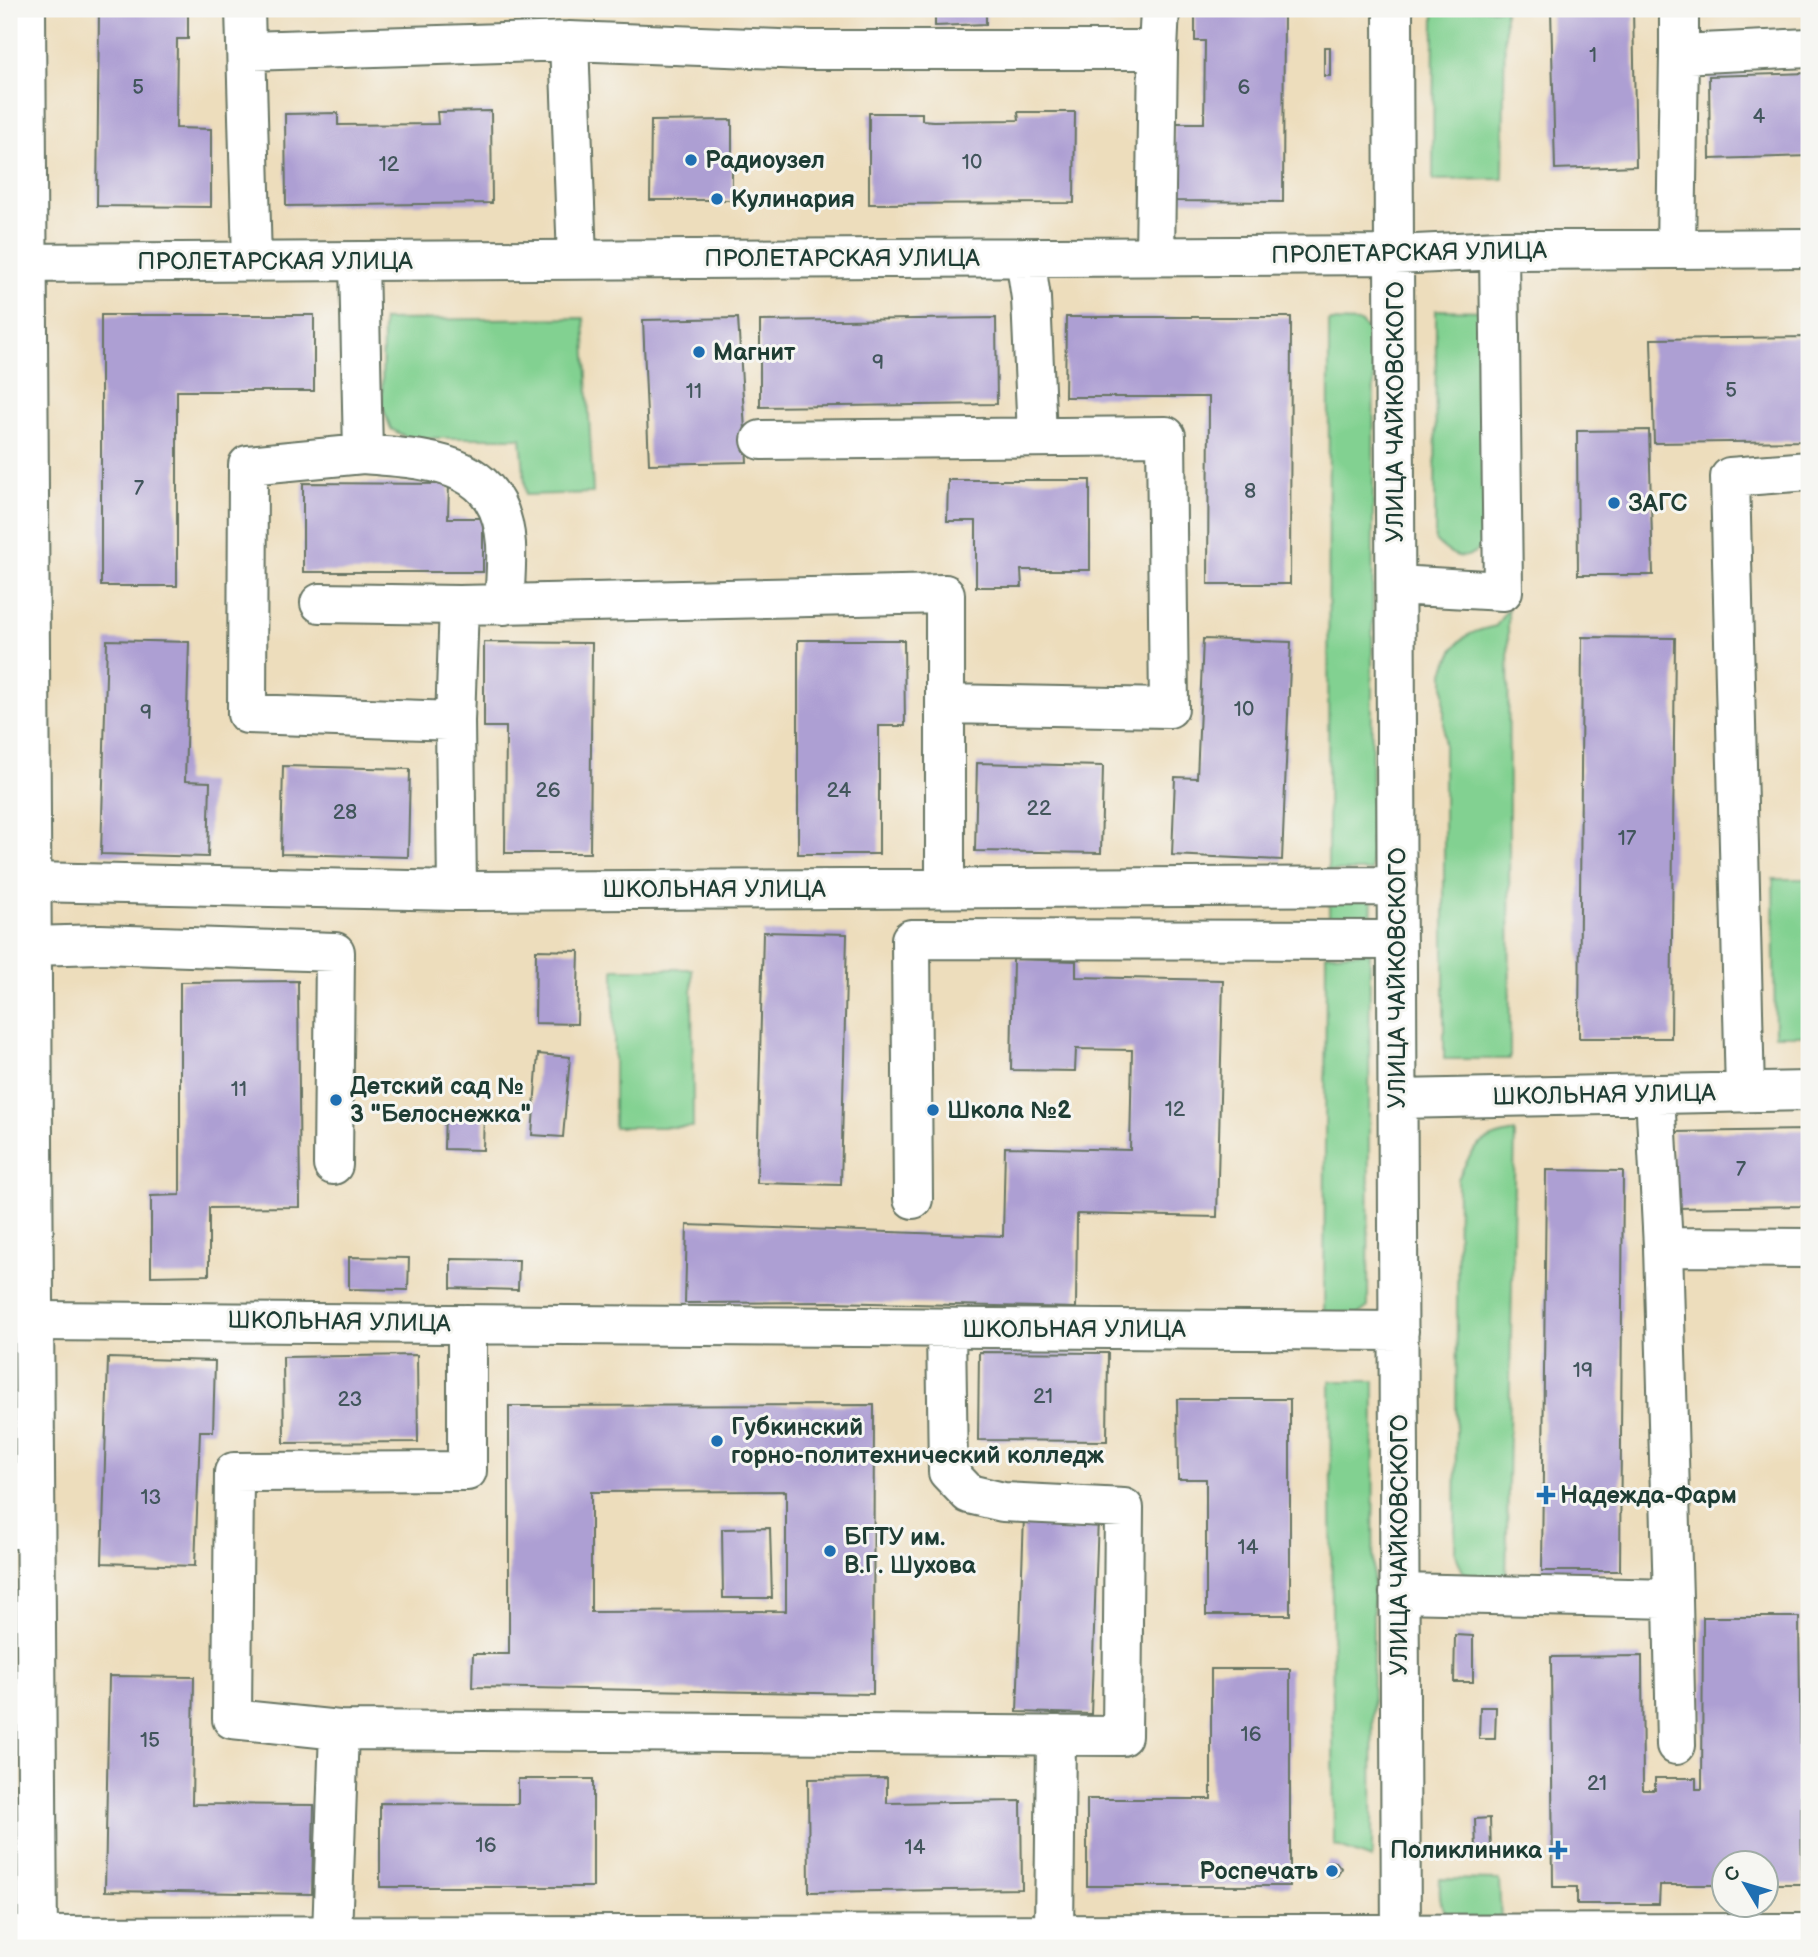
<svg xmlns="http://www.w3.org/2000/svg" width="1818" height="1957" viewBox="0 0 1818 1957" font-family="'Balsamiq Sans',sans-serif">
	<rect width="100%" height="100%" fill="#f6f6f2"/>
	<filter id="ink" filterUnits="userSpaceOnUse"><feTurbulence type="fractalNoise" baseFrequency=".0143" numOctaves="2"/><feDisplacementMap in="SourceGraphic" scale="14" xChannelSelector="R" yChannelSelector="G"/><feConvolveMatrix kernelMatrix="1 2 1 2 8 2 1 2 1" color-interpolation-filters="sRGB"/></filter>
	<filter id="wash" filterUnits="userSpaceOnUse"><feTurbulence type="fractalNoise" baseFrequency=".00686" numOctaves="4" result="noise"/><feDisplacementMap in="SourceGraphic" scale="28" xChannelSelector="R" yChannelSelector="G"/><feGaussianBlur stdDeviation="1.57" result="paint"/><feColorMatrix in="noise" values="0 0 0 0 0 0 0 0 0 0 0 0 0 0 0 0 0 1.4 0 .05"/><feComposite in="paint" operator="in"/></filter>
	<g filter="url(#wash)">
		<rect width="100%" height="100%" fill="#edddbc"/>
		<!-- green -->
		<path fill="#82d191" stroke="#508762" stroke-width="2" d="M1434,9h71l-2,170 -70,1z
			M1436,310l54,1 -3,229c-18,24 -33,20 -52,0z
			M584,318l9,175 -67,2 -5,-57h-113l-17,-9 -9,-24 1,-85z
			M1329,321l31,1 14,15 -3,534h-43z
			M1508,608l2,451h-66v-387c12,-33 18,-38 52,-46z
			M1773,879h36v156h-34z
			M1329,892l43,2 -1,33h-42z
			M1370,952l-2,355 -16,12 -28,-2 2,-363z
			M614,969h78l1,158h-79z
			M1515,1132l-9,451 -28,-4 -15,-7 -8,-19 3,-374c15,-32 21,-41 57,-47z
			M1330,1381h44l-2,478 -38,-14z
			M1440,1879l59,1 2,41h-47c-15,-12 -15,-23 -14,-42z"/>
		<g id="blocks">
			<!-- building -->
			<path fill="#ad9fd3" fill-rule="evenodd" d="M99,9h89v30h-11l-1,89 35,1v78l-114,-1z
				M935,9h51v15l-51,2z
				M1195,9h89l-1,193 -110,-1 1,-78h30l1,-82h-10z
				M1551,9h82l3,157 -81,3z
				M1324,47h6v29h-6z
				M1809,73v83l-99,3 -1,-83z
				M491,111l1,92 -206,3 -1,-92 53,-1v12l100,-1 -1,-12z
				M1018,112h57l-1,91 -205,1v-91h53v7l11,1 86,-1z
				M732,120v80h-82l1,-79z
				M101,315h213v76h-137v195h-76z
				M1066,317h225l-1,267h-82l1,-187h-144z
				M738,318l9,144 -98,2 -6,-144z
				M996,318l1,86 -237,3v-86z
				M1809,337v104l-155,2 -3,-104z
				M1649,430l4,145h-75l-1,-144z
				M948,480h142v90h-69l1,17h-46v-66h-29z
				M303,483l146,1 -1,34h35v54h-180z
				M1582,637l93,1 -4,400h-92z
				M1203,639l88,3 -9,218 -110,-5 3,-78 22,1z
				M107,640l82,2 -4,139 25,1 -2,75 -107,-3z
				M798,640h106l1,86h-26v128h-81z
				M484,642l108,1 -2,210h-85l1,-126h-22z
				M977,763l126,3 -2,87 -126,-2z
				M283,766l127,3 -2,88 -127,-3z
				M763,932l84,2 -6,251 -84,-2z
				M536,950l43,1 -2,73 -42,-1z
				M1013,959l63,2v16l147,3 -6,237 -140,-3 -1,94 -245,-6 -146,1 2,-78 316,11 2,-89 125,3 2,-100 -56,-1 -1,22 -64,-1z
				M298,981l2,226 -91,1v67l-58,1v-80l29,-1v-213z
				M538,1054l32,3 -7,80 -31,-2z
				M445,1111l39,1 -1,38 -39,-1z
				M1809,1130v76l-135,2 -1,-76z
				M1546,1170l77,1 -3,400h-78z
				M349,1257l60,1 -1,32 -59,-1z
				M451,1259l68,1 -1,30 -67,-2z
				M979,1352l129,1 -1,88 -129,-1z
				M417,1355l1,87 -134,1 -1,-86z
				M108,1358l107,3 -2,70h-13l-5,135 -93,-3z
				M1177,1399h113v216h-84v-136h-28z
				M874,1405l-1,289 -401,-7 1,-33h36v-248zM786,1491v120l-195,1v-120z
				M1024,1516l74,2 -7,196 -74,-2z
				M770,1528l2,70h-49l-1,-69z
				M1703,1617h96l3,267h-36v-22h-42v23h-64l-1,19h-82v-17h-24l-2,-230 91,-1 1,134h12v-12h41v11h6z
				M1455,1635l18,1v46h-19z
				M1211,1669h79v217h-203v-87h124z
				M109,1676l85,1 -2,127 122,1 -2,89 -207,-3z
				M1480,1707h16l-1,32h-16z
				M887,1778v25l134,-2 1,88 -213,3 -1,-113z
				M518,1779h75v108h-213v-84l138,1z
				M1490,1818l1,33h-15l-1,-32z
				M1329,1861l7,1 5,6 -3,7 -6,2 -6,-3 -2,-7z"/>
		</g>
	</g>
	<g filter="url(#ink)">
		<use href="#blocks" fill-opacity="0" stroke="#677564" stroke-width="2"/>
		<g fill="none" stroke-linecap="round" stroke-linejoin="round">
			<defs>
				<path id="minor" d="M245,9l7,252
					M1393,9l8,1939
					M1679,9v45
					M569,41l8,218
					M248,51l321,-10 236,9h353l2,-41
					M1676,249l3,-195 130,-6
					M1155,256l3,-206
					M1025,257l6,41 6,138
					M9,263l1386,-8 104,-5 310,-2
					M761,440l405,-4 3,272 -224,-4
					M363,454c67,6 137,6 143,90 1,20 -1,41 -2,61
					M1396,585l107,6 -4,-341
					M320,603l139,2 -4,116 -208,-7 1,-249 115,-11 -4,-193
					M459,605l486,-11v294
					M455,721l2,170
					M31,882l426,9 940,-5
					M32,946l68,-2 235,8 -2,213
					M1745,1093l-15,-616 79,-6
					M1655,1094l8,153
					M1398,1099l411,-8
					M913,1199l-2,-260 486,1
					M35,1321l1364,10
					M9,1529h26
					M1399,1593l274,6 -10,-352 146,1
					M1673,1599l3,146
					M339,1730l783,6 2,-228 -121,-6 -34,-8 -21,-22 -2,-144
					M1054,1934l2,-199
					M332,1935l7,-205 -107,-11 2,-247 233,-1v-147
					M9,1936l1800,-3"/>
				<path id="major" d="M26,9l12,1939"/>
			</defs>
			<!-- minor casing -->
			<use href="#minor" stroke="#677564" stroke-width="42"/>
			<!-- major casing -->
			<use href="#major" stroke="#677564" stroke-width="42"/>
			<!-- minor -->
			<use href="#minor" stroke="#fff" stroke-width="38"/>
			<!-- major -->
			<use href="#major" stroke="#fff" stroke-width="38"/>
		</g>
	</g>
	<!-- markers -->
	<g fill="#1f6fb2" stroke="#f6f6f2" stroke-width="2.5">
		<circle cx="691" cy="160" r="7"/>
		<circle cx="717" cy="199" r="7"/>
		<circle cx="699" cy="352" r="7"/>
		<circle cx="1614" cy="503" r="7"/>
		<circle cx="336" cy="1100" r="7"/>
		<circle cx="933" cy="1110" r="7"/>
		<circle cx="717" cy="1441" r="7"/>
		<path d="M1542.5 1484.5h7v7h7v7h-7v7h-7v-7h-7v-7h7z"/>
		<circle cx="830" cy="1551" r="7"/>
		<path d="M1554.5 1839.5h7v7h7v7h-7v7h-7v-7h-7v-7h7z"/>
		<circle cx="1332" cy="1871" r="7"/>
	</g>
	<g text-anchor="middle" dominant-baseline="central" stroke-width="6" stroke-linejoin="round" paint-order="stroke">
		<!-- number labels -->
		<g font-size="21" fill="#42565c">
			<text x="1593" y="55">1</text>
			<text x="138" y="87">5</text>
			<text x="1244" y="87">6</text>
			<text x="1759" y="116">4</text>
			<text x="972" y="162">10</text>
			<text x="389" y="164">12</text>
			<text x="878" y="362">9</text>
			<text x="1731" y="390">5</text>
			<text x="694" y="391">11</text>
			<text x="139" y="488">7</text>
			<text x="1250" y="491">8</text>
			<text x="1244" y="709">10</text>
			<text x="146" y="712">9</text>
			<text x="548" y="790">26</text>
			<text x="839" y="790">24</text>
			<text x="1039" y="808">22</text>
			<text x="345" y="812">28</text>
			<text x="1627" y="838">17</text>
			<text x="239" y="1089">11</text>
			<text x="1175" y="1109">12</text>
			<text x="1741" y="1169">7</text>
			<text x="1583" y="1370">19</text>
			<text x="1043" y="1396">21</text>
			<text x="350" y="1399">23</text>
			<text x="151" y="1497">13</text>
			<text x="1248" y="1547">14</text>
			<text x="1251" y="1734">16</text>
			<text x="150" y="1740">15</text>
			<text x="1597" y="1783">21</text>
			<text x="486" y="1845">16</text>
			<text x="915" y="1847">14</text>
		</g>
		<!-- poi labels -->
		<g font-size="24" font-weight="bold" fill="#1f3d34" stroke="#f6f6f2" text-anchor="start">
			<text x="705" y="160">Радиоузел</text>
			<text x="731" y="199">Кулинария</text>
			<text x="713" y="352">Магнит</text>
			<text x="1628" y="503">ЗАГС</text>
			<text x="350" y="1086">Детский сад №<tspan x="350" dy="28">3 "Белоснежка"</tspan></text>
			<text x="947" y="1110">Школа №2</text>
			<text x="731" y="1427">Губкинский<tspan x="731" dy="28">горно-политехнический колледж</tspan></text>
			<text x="1560" y="1495">Надежда-Фарм</text>
			<text x="844" y="1537">БГТУ им.<tspan x="844" dy="28">В.Г. Шухова</tspan></text>
			<text x="1542" y="1850" text-anchor="end">Поликлиника</text>
			<text x="1318" y="1871" text-anchor="end">Роспечать</text>
		</g>
		<!-- street labels -->
		<g font-size="24" fill="#1f3d34" stroke="#f6f6f2">
			<text transform="translate(1409 253) rotate(-1)">ПРОЛЕТАРСКАЯ УЛИЦА</text>
			<text x="842" y="258">ПРОЛЕТАРСКАЯ УЛИЦА</text>
			<text x="275" y="261">ПРОЛЕТАРСКАЯ УЛИЦА</text>
			<text transform="translate(1395 412) rotate(-90)">УЛИЦА ЧАЙКОВСКОГО</text>
			<text x="714" y="889">ШКОЛЬНАЯ УЛИЦА</text>
			<text transform="translate(1397 978) rotate(-90)">УЛИЦА ЧАЙКОВСКОГО</text>
			<text transform="translate(1604 1095) rotate(-1)">ШКОЛЬНАЯ УЛИЦА</text>
			<text transform="translate(339 1322) rotate(1)">ШКОЛЬНАЯ УЛИЦА</text>
			<text x="1074" y="1329">ШКОЛЬНАЯ УЛИЦА</text>
			<text transform="translate(1399 1545) rotate(-90)">УЛИЦА ЧАЙКОВСКОГО</text>
		</g>
	</g>
	<!-- margin -->
	<rect width="1818" height="1957" fill="none" stroke="#f6f6f2" stroke-width="35"/>
	<!-- north arrow -->
	<g transform="translate(1745 1884) rotate(308)"><circle r="33" fill="#f6f6f2" stroke="#a0aca6" stroke-width="2"/>
	<path d="M0-5L12 26L0 18L-12 26Z" fill="#1f6fb2"/>
	<text y="-10" font-size="19" font-weight="bold" text-anchor="middle" fill="#1f3d34">С</text>
	</g>
</svg>
